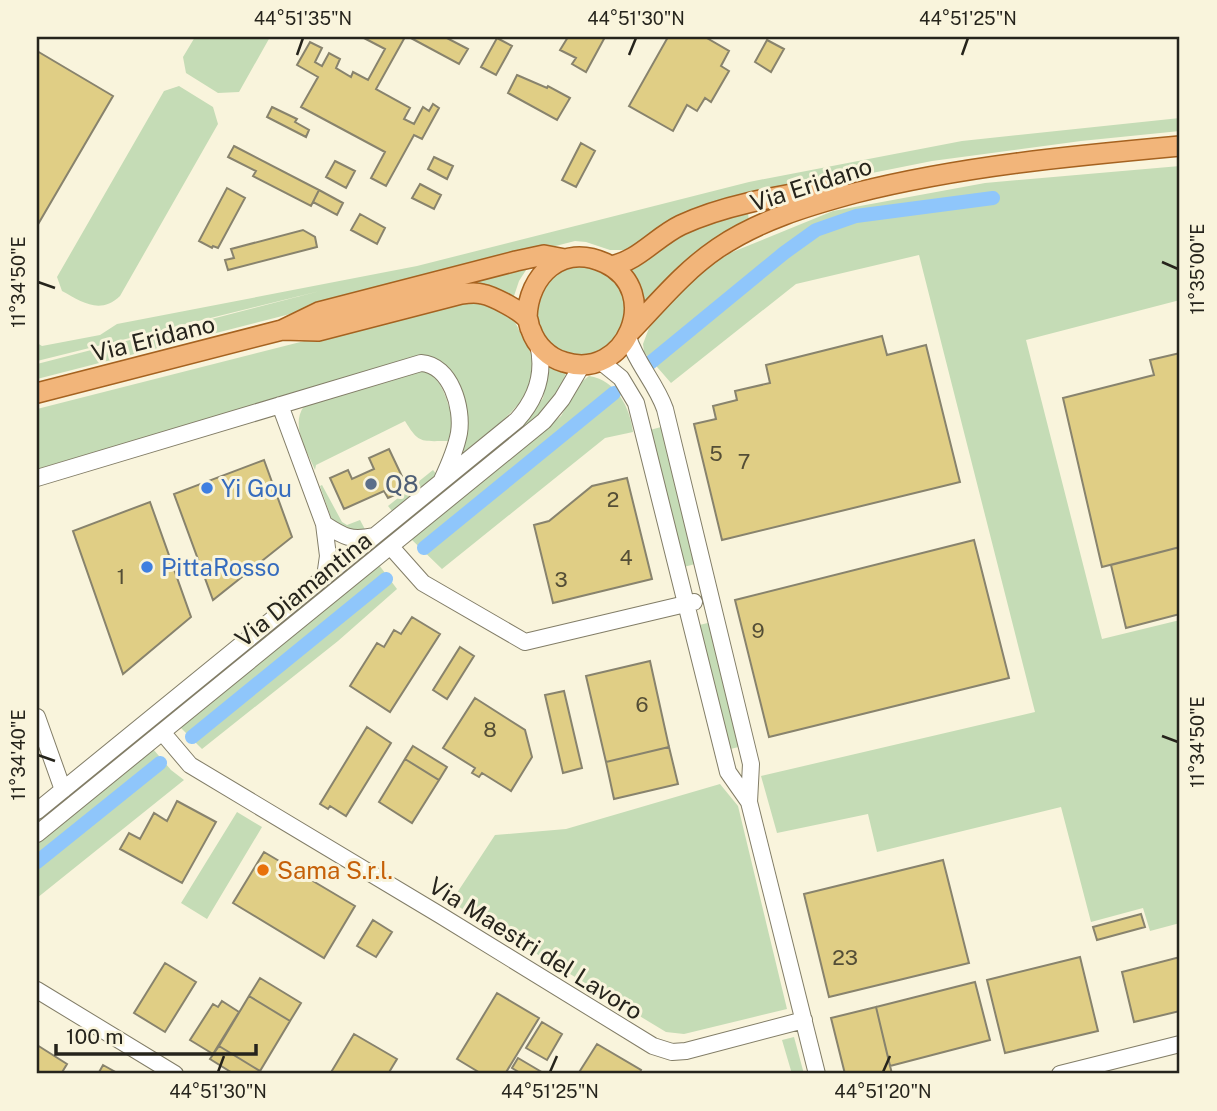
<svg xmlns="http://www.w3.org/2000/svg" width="1217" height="1111" viewBox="0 0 1217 1111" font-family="'Public Sans',sans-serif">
	<rect width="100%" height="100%" fill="#f9f4dc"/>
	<!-- green -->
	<path fill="#c5dcb6" d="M195,37h75l-31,55 -21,1 -32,-20 -3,-16z
		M179,86l34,21 5,17 -98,172c-20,19 -38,6 -58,-5l-5,-14 107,-186z
		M1180,118v13l-99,10 -149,20 -230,46 -27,10 -46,33h-19l-24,-8 -11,-1 -538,138v-15l283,-73 -283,70v-18l5,3 58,-11 17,-11 300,-58 332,-84 213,-41z
		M1180,166v134l-154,40 76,299 78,-19v303l-30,8 -7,-23 -52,14 -30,-115 -184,45 -9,-38 -91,19 -16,-57 274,-64 -116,-457 -123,29 -125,99 -27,-31 -1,-8 6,-16 22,-26 35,-34 24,-15 103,-42 152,-28z
		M748,213l1,8 -111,97c2,-16 4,-35 -9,-47 18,-7 26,-19 40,-30 23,-17 52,-22 79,-28z
		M587,263l28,14 13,29 -7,31 -24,20 -47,-6 -17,-27 2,-31 21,-24z
		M528,267l-9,14 -6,18 -68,-13z
		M462,301c16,1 38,4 50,17 3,3 6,10 8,14 5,9 12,19 13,29 4,41 -43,69 -69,91l-5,-4 -6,-67 -40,-21 -376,109v-60z
		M549,366l17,7 -8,21 -22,25 -499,408v-8l494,-404 12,-17z
		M426,369c19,14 22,36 29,58l-7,14c-27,0 -29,3 -43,-20l-89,44 -1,5c-8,-20 -25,-44 -11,-64z
		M589,376c27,4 41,31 44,56l-28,6 -163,131 -31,-30 150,-123 19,-33z
		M665,426l34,137 -19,5 -34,-137z
		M433,470l4,5 -45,36 -4,-5z
		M322,485l20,37 5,3 13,-5 7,13 -33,-7 -14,-40z
		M379,565l18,24 -59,52 -136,108 -22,-22z
		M712,622l31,124 -17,4 -31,-124z
		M153,749l18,21 13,10 -147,118v-54z
		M720,784l18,22 49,203 -103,25 -18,-2 -215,-130 44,-67 71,-6z
		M237,812l25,15 -55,92 -26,-16z
		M794,1037l10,37h-12l-10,-34z"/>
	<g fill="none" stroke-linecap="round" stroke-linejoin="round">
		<!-- canal -->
		<path stroke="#8fc6fb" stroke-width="14" d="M650,363l134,-110 32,-23 40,-14 137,-18
			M424,548l190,-155
			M192,737l194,-158
			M37,862l123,-99"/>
	</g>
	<!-- building -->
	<path fill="#e0ce85" stroke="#88836d" stroke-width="2" d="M362,37h43l-29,52 34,19 -6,11 10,5 9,-17 6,4 4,-7 6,4 -17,31 -8,-4 -28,51 -15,-8 14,-26 -84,-45 17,-30 -21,-12 13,-23 12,6 -7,14 7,4 7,-13 11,6 -4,9 15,9 2,-5 15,8 17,-31z
		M409,37h36l23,12 -9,15z
		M568,37h37l-19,35 -14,-8 4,-6 -16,-8z
		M668,37h37l24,14 -8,15 8,5 -18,31 -6,-4 -8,13 -10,-6 -14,26 -44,-25z
		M497,38l15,8 -16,29 -15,-8z
		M767,40l17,9 -13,23 -16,-10z
		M37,51l76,45 -76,130z
		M517,75l30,13 1,-2 22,12 -13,22 -49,-27z
		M272,107l25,12 -2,3 14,8 -3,7 -39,-20z
		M581,143l14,8 -19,36 -14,-7z
		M234,146l85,44 -8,16 -58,-30 3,-5 -28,-14z
		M434,157l19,9 -6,13 -19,-10z
		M335,161l20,10 -9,17 -20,-11z
		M420,184l21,11 -7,14 -22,-11z
		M227,188l18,10 -27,50 -5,-2 -1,2 -13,-7z
		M319,190l24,13 -6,12 -24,-13z
		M360,214l25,14 -8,16 -26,-14z
		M303,230l12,7 2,10 -89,23 -3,-10 9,-2 -3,-9z
		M882,336l5,19 39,-10 34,137 -238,58 -28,-116 22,-5 -3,-13 24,-6 -2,-9 35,-8 -4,-18z
		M1180,353v194l-78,20 -39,-169 91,-23 -4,-15z
		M389,449l19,40 -20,9 -4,-7 -40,18 -14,-31 18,-8 4,9 22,-10 -5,-11z
		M264,460l28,77 -79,63 -39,-106z
		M627,478l25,101 -99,24 -19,-78 15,-4 43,-35z
		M150,502l41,115 -68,57 -50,-143z
		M974,540l35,138 -240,59 -34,-137z
		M1180,547v67l-54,14 -15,-63z
		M412,617l28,17 -50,78 -40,-26 27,-43 7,4 10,-17 7,4z
		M460,647l14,9 -27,43 -14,-9z
		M650,661l19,86 -63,15 -20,-86z
		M564,691l18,77 -19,5 -18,-78z
		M475,698l50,32 7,27 -21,34 -29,-18 -3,4 -7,-4 3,-5 -32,-20z
		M367,727l24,16 -45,73 -16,-10 -2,3 -8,-5z
		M413,746l34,21 -8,13 -34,-21z
		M669,747l9,37 -64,15 -8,-37z
		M405,759l34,21 -27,43 -33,-21z
		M177,801l39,21 -34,61 -62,-34 9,-16 11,6 14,-26 13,8z
		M264,852l91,54 -31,52 -91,-55z
		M943,860l26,103 -140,34 -25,-103z
		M1141,914l4,13 -48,13 -4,-13z
		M373,920l19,12 -16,25 -19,-11z
		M1080,957l18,74 -93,22 -18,-73z
		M1180,957v54l-46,11 -12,-50z
		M165,963l31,19 -31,50 -31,-19z
		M260,978l41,25 -11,18 -41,-25z
		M975,982l15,58 -100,26 -14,-59z
		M497,993l42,25 -34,56h-23l-25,-15z
		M249,996l41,25 -30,50 -41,-25z
		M222,1001l17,11 -26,42 -23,-14 23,-36 5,3z
		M876,1007l16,67h-47l-14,-56z
		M542,1022l20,12 -15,26 -21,-12z
		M354,1034l43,25 -9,15h-58z
		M597,1044l44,26 -2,4h-61z
		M37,1045l30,19 -6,10h-24z
		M219,1046l41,25 -3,3h-23l-24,-15z
		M518,1058l27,16h-23l-10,-6z
		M103,1065l16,9h-21z"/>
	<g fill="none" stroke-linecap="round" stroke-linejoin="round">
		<defs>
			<path id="minor" d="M628,337c8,26 28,46 37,72l86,355 -2,38 68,272
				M600,361l21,17 15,25 92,369 21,30
				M280,405l44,119 4,32 -3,21
				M37,478l384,-115c30,2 42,45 38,70 -3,16 -10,32 -17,47
				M324,524c20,13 27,17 50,12
				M391,547l32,36 102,59 169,-40
				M37,717l26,73
				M162,732l28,33 250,150 213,131 19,6 14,-1 118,-31
				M37,811l480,-391c20,-22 28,-47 21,-76
				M37,834l507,-413 18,-22 20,-34
				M37,990l138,84
				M1060,1074l120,-30"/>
			<path id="major" d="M611,266c27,-5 45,-29 70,-41 47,-22 105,-30 157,-39
				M282,330l36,1 143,-37c7,-1 15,-2 21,0 11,2 40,17 46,26 1,3 1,7 3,10 5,15 18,28 33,32 62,20 100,-71 41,-99 -43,-20 -77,12 -78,55
				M630,332c28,-29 54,-61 88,-84 42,-28 89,-42 137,-55 107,-27 216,-37 325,-47
				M37,393l245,-63 37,-18 197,-51 28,-6 21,4"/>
		</defs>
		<!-- minor casing -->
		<use href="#minor" stroke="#827d67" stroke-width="18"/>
		<!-- major casing -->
		<use href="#major" stroke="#a56220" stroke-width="22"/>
		<!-- minor -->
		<use href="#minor" stroke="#fff" stroke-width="16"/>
		<!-- major -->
		<use href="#major" stroke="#f2b57a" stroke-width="19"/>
	</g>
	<!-- ticks -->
	<path fill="none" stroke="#26241c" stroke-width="2.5" d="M297,55l6,-17M629,55l7,-17M962,55l6,-17M1162,262l16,7M38,282l17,6M1162,736l16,6M38,755l17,6M218,1072l6,-16M550,1072l7,-16M883,1072l7,-16"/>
	<!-- markers -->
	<circle fill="#5c6f8a" stroke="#f9f4dc" stroke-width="2.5" cx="371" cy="484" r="7"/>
	<g fill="#3f7fe0" stroke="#f9f4dc" stroke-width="2.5">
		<circle cx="207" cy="488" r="7"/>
		<circle cx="147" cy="567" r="7"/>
	</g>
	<circle fill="#e8710a" stroke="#f9f4dc" stroke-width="2.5" cx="263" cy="870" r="7"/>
	<g text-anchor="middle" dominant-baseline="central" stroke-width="6" stroke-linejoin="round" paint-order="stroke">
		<!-- number labels -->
		<g font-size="21" fill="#544e36">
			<text x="716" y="453">5</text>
			<text x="744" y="461">7</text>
			<text x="613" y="499">2</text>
			<text x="626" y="557">4</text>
			<text x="121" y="576">1</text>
			<text x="561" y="579">3</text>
			<text x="758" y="630">9</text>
			<text x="642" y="704">6</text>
			<text x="490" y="729">8</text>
			<text x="845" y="957">23</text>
		</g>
		<!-- street labels -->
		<g font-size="24" fill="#26241c" stroke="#f9f4dc">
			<text transform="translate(811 184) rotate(-18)">Via Eridano</text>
			<text transform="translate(153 338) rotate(-14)">Via Eridano</text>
			<text transform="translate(303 589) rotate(-39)">Via Diamantina</text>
			<text transform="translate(536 948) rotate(32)">Via Maestri del Lavoro</text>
		</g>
		<!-- service labels -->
		<g font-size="24" fill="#4e5e75" stroke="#f9f4dc" text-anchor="start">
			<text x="385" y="484">Q8</text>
		</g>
		<!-- shop labels -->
		<g font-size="24" fill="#366cbe" stroke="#f9f4dc" text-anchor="start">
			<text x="221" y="488">Yi Gou</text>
			<text x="161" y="567">PittaRosso</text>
		</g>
		<!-- food labels -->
		<g font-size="24" fill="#c56008" stroke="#f9f4dc" text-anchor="start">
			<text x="277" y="870">Sama S.r.l.</text>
		</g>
	</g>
	<!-- border -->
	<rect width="1217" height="1111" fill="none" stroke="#f9f4dc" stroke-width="77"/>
	<!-- scale -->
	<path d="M56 1044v10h200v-10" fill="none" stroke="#26241c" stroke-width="3.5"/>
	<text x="66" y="1044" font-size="21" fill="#26241c" stroke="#f9f4dc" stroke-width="5" paint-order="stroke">100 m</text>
	<rect x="38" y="38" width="1140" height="1034" fill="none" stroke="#26241c" stroke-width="2.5"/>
	<g font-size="18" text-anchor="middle" fill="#26241c">
		<text x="303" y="25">44°51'35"N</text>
		<text x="636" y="25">44°51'30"N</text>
		<text x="968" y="25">44°51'25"N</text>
		<text transform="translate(1198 269) rotate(-90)" y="6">11°35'00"E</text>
		<text transform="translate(19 282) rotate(-90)" y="6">11°34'50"E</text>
		<text transform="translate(1198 742) rotate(-90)" y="6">11°34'50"E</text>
		<text transform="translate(19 755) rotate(-90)" y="6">11°34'40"E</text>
		<text x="218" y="1098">44°51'30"N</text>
		<text x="550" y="1098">44°51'25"N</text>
		<text x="883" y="1098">44°51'20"N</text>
	</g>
</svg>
